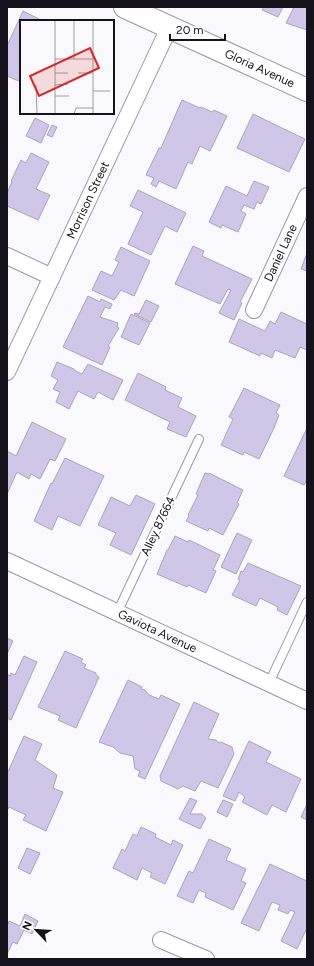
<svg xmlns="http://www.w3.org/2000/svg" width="314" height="966" viewBox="0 0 314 966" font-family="Figtree,sans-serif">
	<rect width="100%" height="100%" fill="#f9f8fd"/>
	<!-- building -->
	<path fill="#cfc6e8" stroke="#aaa3bb" d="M264,7h19l-5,10 -16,-7z
		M294,7h13v23l-21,-7z
		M23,11l20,10h-22v61l-14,-6v-30z
		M182,100l18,8 1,-1 11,5 2,-2 13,6 -17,35 -10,-5 -8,18 -4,-2 -12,27 -17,-8 -3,6 -5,-3 3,-6 -8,-3 13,-27h2z
		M253,114l52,25 -16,33 -52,-24z
		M35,118l14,7 -8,18 -15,-7z
		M52,125l5,2 -5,10 -5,-2z
		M31,153l18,9 -13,27 14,6 -12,25 -31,-14v-13l5,-11 -1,-1 10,-21 5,3z
		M254,181l15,6 -8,17 -4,-2 -3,7 -10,-4 -3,6 5,3 -8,18 -16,-7 -1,3 -12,-6 17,-36 21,10z
		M138,190l48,23 -9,19 -12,-6 -14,29 -23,-11 15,-32 -13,-6z
		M193,246l11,5 -2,5 50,23 -12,23 2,1 -8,17 -15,-7 12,-23 -3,-1 -8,15 -45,-20z
		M121,247l29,14 -16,35 -13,-6 -7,10 -22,-10 9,-19 11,5 7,-14 -4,-2z
		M307,253v18l-6,-2z
		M88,296l12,6 1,-3 11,5 -2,5 -5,-2 -5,10 18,6 -1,4 2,1 -11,18 2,1 -8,18 -39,-18z
		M146,300l13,6 -8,16 -17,-8 1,-1 4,1z
		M281,312l26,12v26l-7,-3 -5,11 -20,-8 -3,8 -11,-5 -1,3 -31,-14 10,-23 26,12 5,-10 5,3z
		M131,314l19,9 -11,22 -18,-8z
		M57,362l17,7v1l8,4 6,-10 35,16 -10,20 -15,-8 -4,7 -16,-8 -9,18 -13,-7 4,-10 -7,-3 5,-9 -7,-4z
		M138,373l28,14 -1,3 17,8 -4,9 18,9 -10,21 -19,-8 3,-7 -45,-22z
		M244,388l36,17 -4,8 3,2 -5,13 -15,31 -15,-7 -1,3 -22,-10 12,-26 -4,-2z
		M32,422l34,17 -11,22 -5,-2 -10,20 -9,-5 -2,5 -12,-7 -10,22v-43l9,5z
		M307,428v52l-3,5 -20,-9z
		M65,458l39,18 -24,50 -22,-10 -6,14 -18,-9 17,-38 1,1z
		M205,473l4,1v-1l34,17 -6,13 2,1 -16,31 -14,-7 -1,3 -22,-10 3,-5 -1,-1 10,-20 -2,-1z
		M136,495l19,9 -24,51 -21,-10 6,-12 -18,-8 13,-28 19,9z
		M237,533l15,7 -16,34 -15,-7z
		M175,536l13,6 1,-2 31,15 -7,15 3,1 -10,22 -18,-8 -1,2 -30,-13 10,-24h1z
		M248,563l53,23 -14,29 -10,-5 1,-3 -18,-9 -4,8 -24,-11 8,-15 -2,-1 3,-8 2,1z
		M7,638l6,3 -6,13z
		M65,651l18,8 -2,3 5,3 -2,3 12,5v2l3,2 -23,51 -18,-8 2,-4 -22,-9z
		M24,656l13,6 -26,58 -4,-2v-44l3,2 1,-3 4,2z
		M128,680l14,7 -1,2 4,1 4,5 10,4 2,-4 19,9 -35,75 -7,-3 2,-5 -5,-2 -2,-13 -13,-3 -7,-6 -14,-5z
		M194,702l25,12 -11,25 8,1 3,3 2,-1 11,5 2,7 -16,34 -17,-7 -6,10 -12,-5 -5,3 -17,-8 -1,-5z
		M24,736l18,8 -7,16 22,15 -4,13 10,4 -17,39 -23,-11 3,-5 -17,-8 -2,4v-37z
		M249,741l22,11 -5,10 35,17 -15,33 -14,-7 -5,10 -25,-13 3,-5 -6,-5 -4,9 -12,-5z
		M190,798l7,3 -7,13h12l4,4 -6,11 -21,-10z
		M223,800l10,4 -6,13 -10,-5z
		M307,804v16l-6,-3z
		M141,827l15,7 -1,3 16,8 2,-5 10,5 -18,39 -15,-7 2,-4 -10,-5 -5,12 -24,-12 9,-19 3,2 8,-17 4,2z
		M209,839l22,10 -5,11 20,9 -5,12 5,2 -13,27 -28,-13 1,-4 -7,-3 -6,13 -16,-7 12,-25 4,2z
		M27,848l13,5 -10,21 -12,-6z
		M270,864l37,17v47l-10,21 -16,-8 14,-29 -5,-2 -2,4 -10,-4 2,-5 -8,-3 -13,29 -18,-8z
		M25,914l13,7 -6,13 -8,-4 -7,14 -4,-2 -6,12v-28l2,-5 11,5z"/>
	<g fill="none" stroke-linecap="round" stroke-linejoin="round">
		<defs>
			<path id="lane" d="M117,613l82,-174
				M269,683l38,-81"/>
			<g id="street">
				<path d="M7,256l45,21"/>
				<path id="s1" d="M254,310l53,-114"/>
				<path id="s2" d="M7,372l162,-344"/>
				<path id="s3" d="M7,561l300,140"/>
				<path d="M161,940l45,19"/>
			</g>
			<g id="secondary">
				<path id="s4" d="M125,7l182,83"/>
			</g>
		</defs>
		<!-- lane casing -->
		<use href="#lane" stroke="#9c95ad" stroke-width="10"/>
		<!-- street casing -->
		<use href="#street" stroke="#9c95ad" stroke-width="18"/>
		<!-- secondary casing -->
		<use href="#secondary" stroke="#9c95ad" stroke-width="24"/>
		<!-- lane -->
		<use href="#lane" stroke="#fff" stroke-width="8"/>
		<!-- street -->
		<use href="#street" stroke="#fff" stroke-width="16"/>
		<!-- secondary -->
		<use href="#secondary" stroke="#fff" stroke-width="22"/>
	</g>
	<g text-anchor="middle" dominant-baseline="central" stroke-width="4" stroke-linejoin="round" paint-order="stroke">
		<!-- street labels -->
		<g font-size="12" fill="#15121b" stroke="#fff">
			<text stroke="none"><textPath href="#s4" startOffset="148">Gloria Avenue</textPath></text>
			<text stroke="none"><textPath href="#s2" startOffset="190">Morrison Street</textPath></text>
			<text stroke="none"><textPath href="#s1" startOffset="63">Daniel Lane</textPath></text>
			<text transform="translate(158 526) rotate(-65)">Alley 87664</text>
			<text stroke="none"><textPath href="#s3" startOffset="166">Gaviota Avenue</textPath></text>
		</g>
	</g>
	<!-- overview -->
	<g transform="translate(20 20)">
		<rect width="94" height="94" fill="#f9f8fd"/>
		<path fill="none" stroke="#9e9ca3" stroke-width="1" d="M54,0v39M73,0v94M35,39h38M35,53h13M58,53h15M16,65l1,29M35,65l13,-1M73,71h17M35,76h14M35,94v-94M54,94l2,-6h17"/>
		<path fill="#d62828" fill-opacity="0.15" stroke="#d62828" stroke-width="2" d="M70,28l9,20 -60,28 -9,-20z"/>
		<rect width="94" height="94" fill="none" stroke="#15121b" stroke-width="2"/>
	</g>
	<!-- border -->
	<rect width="314" height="966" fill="none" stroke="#15121b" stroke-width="16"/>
	<!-- north arrow -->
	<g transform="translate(36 930) rotate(295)" stroke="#ffffff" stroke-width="3" paint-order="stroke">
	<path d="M0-3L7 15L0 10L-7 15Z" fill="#15121b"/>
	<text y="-6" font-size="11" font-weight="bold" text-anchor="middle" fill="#15121b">N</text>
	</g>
	<!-- scale -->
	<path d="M170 34v6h55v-6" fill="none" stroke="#15121b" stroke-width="2"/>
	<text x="176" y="34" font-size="12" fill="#15121b" stroke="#ffffff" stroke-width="3" paint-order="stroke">20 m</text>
</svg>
